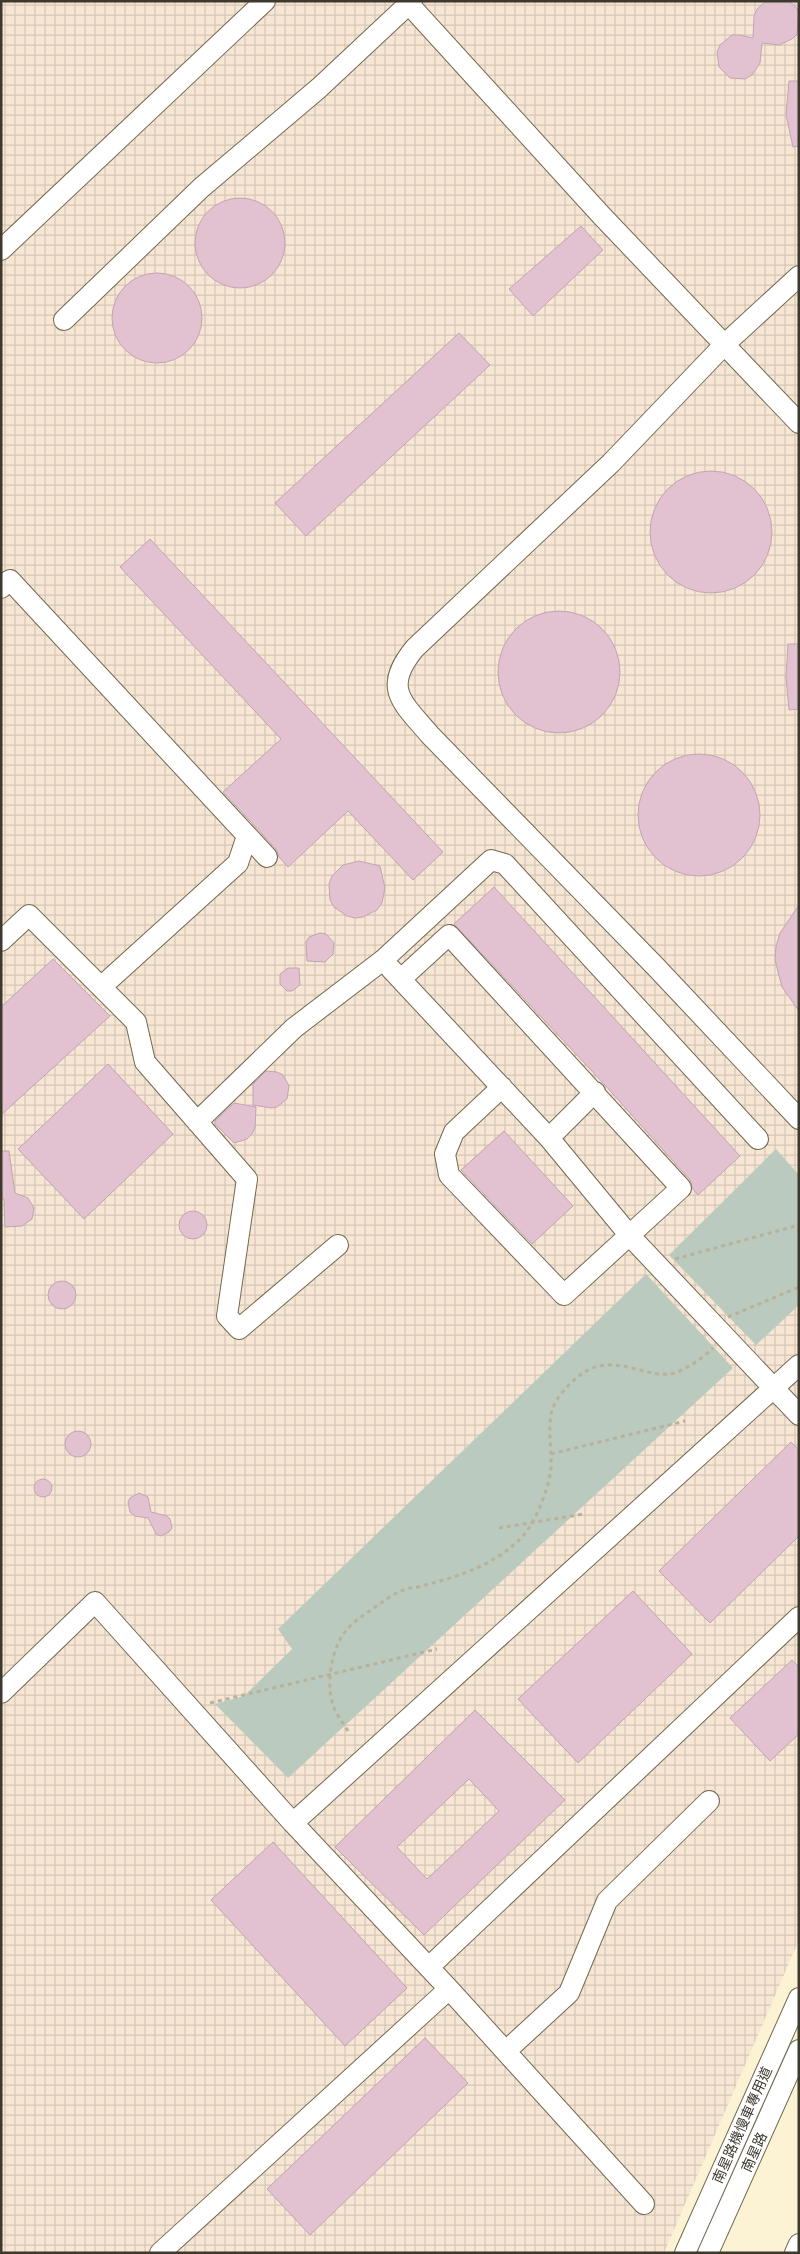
<svg xmlns="http://www.w3.org/2000/svg" width="800" height="2254" viewBox="0 0 800 2254" font-family="Mulish,'Noto Sans TC',sans-serif">
	<defs>
		<pattern id="industrial-grid" width="8" height="8" patternUnits="userSpaceOnUse" patternTransform="scale(1.25)"><rect width="8" height="8" fill="#f7e6d4"/><path d="M0 4h8M4 0v8" fill="none" stroke="#d5c6b6"/></pattern>
	</defs>
	<rect width="100%" height="100%" fill="#fcf3d4"/>
	<!-- industrial -->
	<path fill="url(#industrial-grid)" d="M1,1h798v1939l-135,313h-663z"/>
	<!-- green -->
	<path fill="#bacabf" d="M776,1149l23,26v130l-43,40 -87,-90z
		M646,1274l87,94 -445,410 -73,-74 29,-8 48,-47 -14,-20z"/>
	<!-- building -->
	<path fill="#e2c2d1" stroke="#c3a4b3" fill-rule="evenodd" d="M766,1h23l6,5 4,6 -2,22 -5,5 -13,6 -17,-2 -2,20 -8,12 -7,4 -15,-1 -11,-11 -2,-15 3,-7 12,-10h8l13,3 1,-22 3,-7z
		M789,81h10v65l-6,1 -7,-32z
		M195 243a45 45 0 1 1 90 0a45 45 0 1 1-90 0Z
		M581,226l22,24 -70,66 -24,-27z
		M112 318a45 45 0 1 1 90 0a45 45 0 1 1-90 0Z
		M459,333l31,32 -184,171 -31,-33z
		M650 532a61 61 0 1 1 122 0a61 61 0 1 1-122 0Z
		M150,539l293,313 -30,28 -65,-69 -60,56 -9,-10 -3,-8 -53,-57 58,-53 -161,-172z
		M498 672a61 61 0 1 1 122 0a61 61 0 1 1-122 0Z
		M788,644h11v65l-10,1 -3,-33z
		M638 815a61 61 0 1 1 122 0a61 61 0 1 1-122 0Z
		M359,861l21,5 5,22 -3,15 -5,7 -14,7 -8,1 -8,-2 -13,-9 -4,-7 -1,-16 3,-8 11,-11z
		M494,887l246,269 -42,39 -5,-6 -3,-9 -86,-96 -150,-160z
		M799,905v106l-17,-24 -7,-27 1,-14 4,-13z
		M320,933l6,1 8,9 -1,11 -8,8 -18,-1 -1,-19 3,-5z
		M53,959l57,57 -109,99v-108z
		M288,968h11l1,17 -8,6h-5l-7,-7v-10z
		M108,1064l65,70 -89,85 -66,-70z
		M266,1071l11,1 6,3 6,11 -2,13 -10,8 -6,1 -18,-3v-21z
		M234,1103l22,4 -1,21 -3,6 -5,5 -13,4 -19,-19v-3z
		M504,1131l69,75 -41,38 -71,-74z
		M1,1151h8l6,42 13,5 6,10 -2,11 -10,7 -17,1 -1,-28h-3z
		M179 1225a14 14 0 1 1 28 0a14 14 0 1 1-28 0Z
		M48 1295a14 14 0 1 1 28 0a14 14 0 1 1-28 0Z
		M65 1444a13 13 0 1 1 26 0a13 13 0 1 1-26 0Z
		M791,1442l8,8v86l-89,87 -51,-52z
		M34 1488a9 9 0 1 1 18 0a9 9 0 1 1-18 0Z
		M139,1493l9,4 3,15 16,4 3,3 2,9 -3,4 -8,4 -5,-2 -8,-16 -13,-2 -5,-4 -2,-10 2,-4z
		M633,1591l59,63 -114,109 -60,-64z
		M792,1660l7,7v67l-29,27 -40,-43z
		M475,1710l90,90 -141,135 -89,-88zM469,1779l30,32 -72,68 -30,-32z
		M273,1842l134,146 -62,58 -134,-146z
		M425,2038l43,45 -158,152 -43,-46z"/>
	<g fill="none" stroke-linecap="round" stroke-linejoin="round">
		<defs>
			<path id="minor" d="M406,1l195,214 198,208
				M1,250l264,-249
				M799,276l-74,68 -114,119 -196,185c-33,40 -14,53 15,87l225,231 144,153
				M64,320l137,-132 118,-100 93,-87
				M1,588l9,-8 257,277
				M1,941l28,-26 107,107 9,40 102,117 -20,137 12,13 99,-84
				M391,969l158,169 81,98 169,179
				M401,979l48,-44 232,253 -117,107 -115,-120 -4,-21 9,-22 48,-45
				M101,987l137,-124 9,-27
				M197,1122l97,-94 89,-68 108,-100 14,4 253,275
				M549,1138l46,-46
				M1,1693l94,-91 198,221 156,166 195,215
				M293,1823l506,-458
				M429,1967l370,-350
				M506,2051l63,-58 38,-92 102,-100
				M160,2253l289,-264
				M685,2253l114,-255
				M708,2253l91,-203
				M795,2253l4,-9"/>
		</defs>
		<!-- minor casing -->
		<use href="#minor" stroke="#726a4f" stroke-width="22"/>
		<!-- path -->
		<path stroke="#b9b299" stroke-width="3" stroke-dasharray="4 4" stroke-linecap="butt" d="M675,1259l124,-34
			M728,1317l71,-30
			M551,1454l134,-33
			M499,1528l85,-14
			M210,1703l227,-54
			M348,1731c-5,-8 -12,-17 -15,-26 -7,-21 -2,-55 12,-73 7,-10 19,-17 29,-24 10,-7 20,-15 32,-19 5,-2 10,-1 15,-3 37,-9 74,-21 101,-49 14,-15 27,-49 29,-69 1,-18 -4,-39 1,-57 3,-13 17,-27 27,-35 33,-27 68,5 96,-3 13,-5 28,-15 38,-25"/>
		<!-- minor -->
		<use href="#minor" stroke="#fff" stroke-width="20"/>
	</g>
	<g text-anchor="middle" dominant-baseline="central" stroke-width="4.5" stroke-linejoin="round" paint-order="stroke">
		<!-- street labels -->
		<g font-size="14" fill="#3d392d" stroke="#fff">
			<text transform="translate(742 2125) rotate(-66)">南星路機慢車專用道</text>
			<text transform="translate(754 2152) rotate(-66)">南星路</text>
		</g>
	</g>
	<!-- border -->
	<rect width="800" height="2254" fill="none" stroke="#3d392d" stroke-width="5"/>
</svg>
